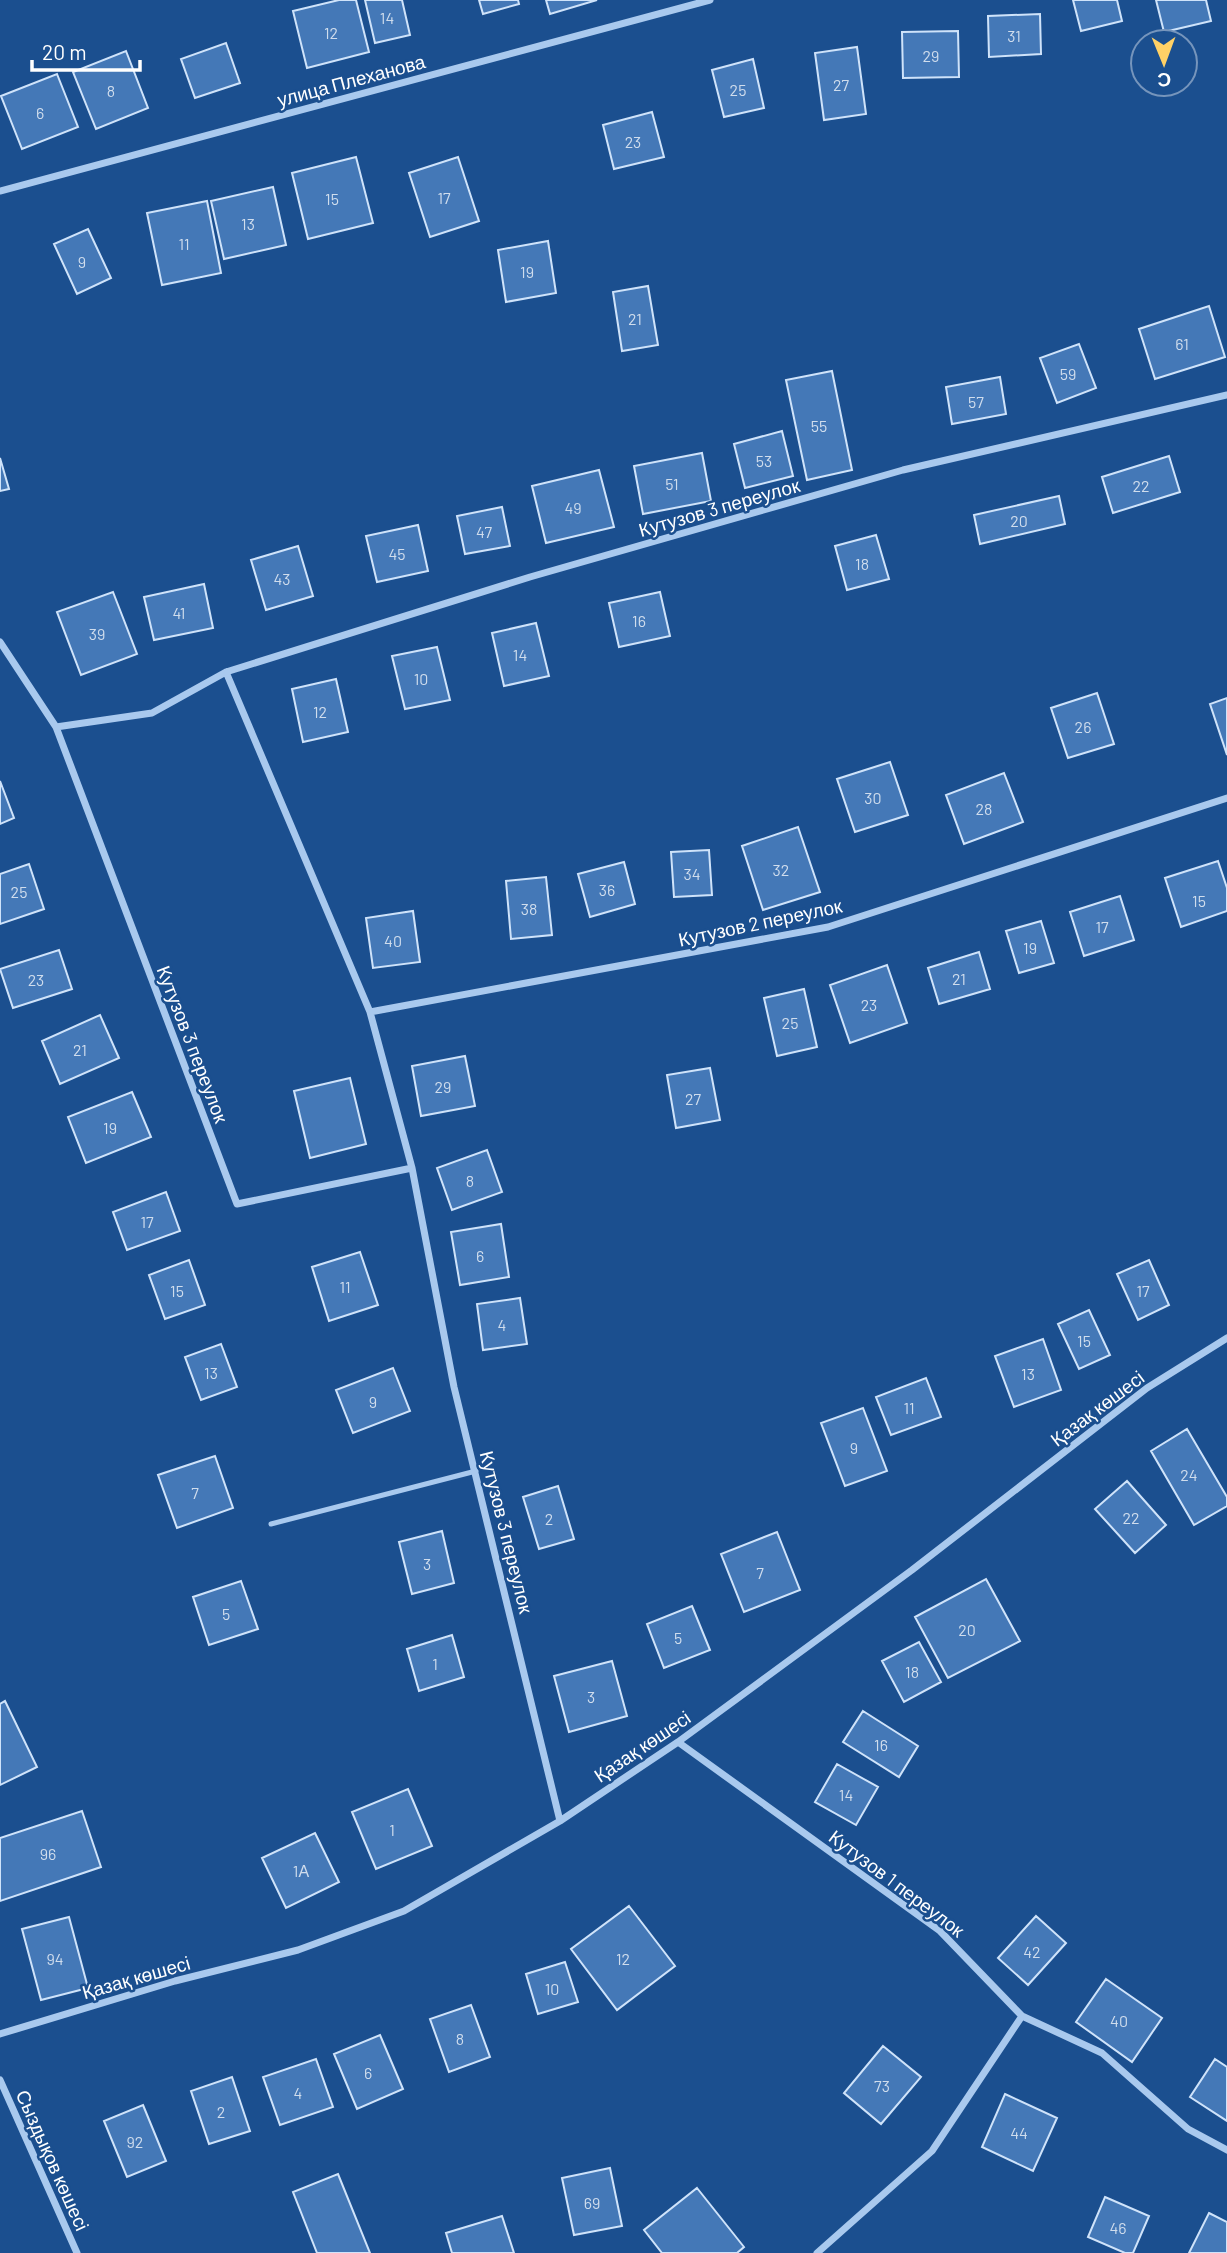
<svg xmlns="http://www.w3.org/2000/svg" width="1227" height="2253" viewBox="0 0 1227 2253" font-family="Barlow,sans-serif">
	<rect width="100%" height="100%" fill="#1b4f8f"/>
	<!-- building -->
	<path fill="#4478b7" stroke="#cfe3fa" stroke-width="2" d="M339,0h17l13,52 -62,16 -14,-57z
		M365,0h37l8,35 -35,8z
		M479,0h39l1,4 -36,10z
		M546,0h51l-47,14z
		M1073,0h44l5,21 -41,10z
		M1156,0h50l5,21 -47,11z
		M1040,14l1,40 -52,3 -1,-41z
		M958,31l1,46 -56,1 -1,-46z
		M226,43l14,40 -45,15 -14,-39z
		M857,47l9,67 -42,6 -9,-67z
		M126,51l22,57 -52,21 -23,-57z
		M753,59l11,49 -40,9 -12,-47z
		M57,74l21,53 -56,22 -21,-53z
		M652,112l12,45 -50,12 -11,-44z
		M356,157l17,66 -65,16 -16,-66z
		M458,157l21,64 -49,16 -21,-64z
		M273,187l13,58 -62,14 -13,-58z
		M207,201l14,72 -59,12 -15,-72z
		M88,229l23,49 -34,16 -23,-50z
		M548,241l8,52 -50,9 -8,-52z
		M648,286l10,59 -36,6 -9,-59z
		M1209,306l16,51 -70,22 -16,-50z
		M1079,344l17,44 -39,15 -17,-45z
		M832,371l20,99 -45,10 -21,-100z
		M1000,377l6,37 -54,10 -6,-37z
		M782,431l11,45 -48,12 -11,-44z
		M702,453l9,48 -68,13 -9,-48z
		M1169,456l11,36 -67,21 -11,-36z
		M0,458l9,31 -9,2z
		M599,470l15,57 -68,16 -14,-57z
		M1059,496l6,28 -85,20 -6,-29z
		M502,507l8,39 -45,8 -8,-38z
		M418,525l10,46 -51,11 -11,-46z
		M876,535l13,44 -42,11 -12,-44z
		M298,546l15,50 -47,14 -15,-50z
		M204,584l9,44 -59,12 -10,-43z
		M113,592l24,62 -56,21 -24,-63z
		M660,592l10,44 -51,11 -10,-44z
		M536,623l13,53 -45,10 -12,-53z
		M437,647l13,53 -45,9 -13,-53z
		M336,679l12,53 -45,10 -11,-53z
		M1097,693l17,51 -46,14 -17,-50z
		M1227,698v57l-17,-51z
		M890,762l18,53 -53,17 -18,-53z
		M1004,773l19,49 -59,22 -18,-49z
		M0,781l14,37 -14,6z
		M798,827l22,65 -57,18 -21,-64z
		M709,850l3,45 -38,2 -3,-45z
		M1218,861l9,27v23l-46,16 -16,-49z
		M624,862l11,42 -45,13 -12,-43z
		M29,864l15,45 -44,15v-50z
		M546,877l6,58 -41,4 -5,-58z
		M1120,896l14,44 -50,16 -14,-44z
		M413,911l7,51 -47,6 -7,-50z
		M1041,921l13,42 -35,10 -13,-42z
		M59,950l13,39 -59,19 -13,-39z
		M979,952l11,37 -51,15 -11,-36z
		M887,965l20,58 -57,20 -20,-58z
		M804,989l13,58 -40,9 -13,-58z
		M100,1015l19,43 -59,26 -18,-43z
		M465,1056l10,50 -54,10 -9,-50z
		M710,1068l10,52 -44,8 -9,-53z
		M350,1078l16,66 -56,14 -16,-67z
		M132,1092l19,45 -65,26 -18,-46z
		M487,1150l15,42 -50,18 -15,-42z
		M166,1192l14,39 -53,19 -14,-38z
		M501,1224l8,53 -49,8 -9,-53z
		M360,1252l18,53 -49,16 -17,-54z
		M189,1260l16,45 -40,14 -16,-44z
		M1149,1260l20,45 -31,15 -21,-46z
		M520,1298l7,46 -44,6 -6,-46z
		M1089,1310l21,45 -31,14 -21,-45z
		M1043,1339l18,51 -47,17 -19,-51z
		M221,1344l16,43 -36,13 -16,-43z
		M393,1368l17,43 -57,22 -17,-43z
		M926,1378l15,39 -50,18 -15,-38z
		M863,1408l24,63 -42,15 -24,-63z
		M1187,1429l40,68v9l-33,19 -43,-74z
		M215,1456l18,52 -56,20 -19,-53z
		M1127,1481l39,44 -31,28 -40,-44z
		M558,1486l16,53 -35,10 -16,-52z
		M442,1531l12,52 -42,11 -13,-52z
		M777,1532l23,58 -56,22 -23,-58z
		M986,1579l34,62 -72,37 -33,-61z
		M241,1581l17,48 -49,16 -16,-48z
		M692,1606l18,44 -46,18 -17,-44z
		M452,1635l12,42 -45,14 -12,-42z
		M919,1642l22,40 -37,20 -22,-41z
		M612,1661l15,55 -58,16 -15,-56z
		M5,1701l32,66 -37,18v-81z
		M863,1711l55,35 -19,31 -56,-35z
		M837,1764l41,23 -22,38 -41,-23z
		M408,1789l24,57 -56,23 -24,-57z
		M82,1811l19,56 -101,34v-63z
		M315,1833l24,49 -53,26 -24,-50z
		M629,1906l46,60 -58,44 -46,-61z
		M1036,1916l30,27 -38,42 -30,-27z
		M69,1917l19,71 -47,12 -19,-71z
		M565,1962l13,40 -40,12 -12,-40z
		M1106,1979l56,39 -30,44 -56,-40z
		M471,2005l19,52 -41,15 -19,-53z
		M380,2035l23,54 -46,20 -23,-55z
		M883,2046l38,31 -40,47 -37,-31z
		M316,2059l17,48 -53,18 -17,-48z
		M1215,2059l12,8v54l-37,-24z
		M232,2077l18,54 -41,13 -18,-53z
		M1005,2094l52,24 -24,53 -51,-24z
		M143,2105l23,56 -39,16 -23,-56z
		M610,2168l12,58 -48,9 -12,-57z
		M338,2174l32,79h-53l-24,-61z
		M697,2188l47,59 -7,6h-75l-18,-23z
		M1105,2197l44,19 -16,37h-8l-37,-16z
		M1209,2213l18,9v31h-38z
		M502,2216l12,37h-62l-6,-20z"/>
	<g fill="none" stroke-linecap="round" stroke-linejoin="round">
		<!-- service -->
		<path stroke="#a9c9ee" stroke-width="5" d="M271,1524l205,-53"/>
		<!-- minor -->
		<path stroke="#a9c9ee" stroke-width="7" d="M0,191l710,-191
			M0,642l56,85 181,477 175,-36
			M226,672l144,340 42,156 42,219 106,434
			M56,727l96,-14 74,-41 304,-95 373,-107 324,-75
			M370,1012l458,-85 399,-129
			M678,1742l262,189 82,85 80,37 86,76 39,21
			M0,2034l175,-53 123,-31 106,-39 156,-90 118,-79 234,-172 235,-182 80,-50
			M0,2080l77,173
			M817,2253l115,-102 90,-135"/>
	</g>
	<g text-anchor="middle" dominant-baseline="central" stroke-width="5" stroke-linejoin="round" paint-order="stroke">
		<!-- number labels -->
		<g font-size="16" fill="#d0dded">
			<text x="387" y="17">14</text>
			<text x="331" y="32">12</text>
			<text x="1014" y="35">31</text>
			<text x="931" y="55">29</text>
			<text x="841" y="84">27</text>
			<text x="738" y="89">25</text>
			<text x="111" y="90">8</text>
			<text x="40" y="112">6</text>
			<text x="633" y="141">23</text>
			<text x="444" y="197">17</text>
			<text x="332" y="198">15</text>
			<text x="248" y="223">13</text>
			<text x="184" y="243">11</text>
			<text x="82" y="261">9</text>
			<text x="527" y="271">19</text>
			<text x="635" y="318">21</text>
			<text x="1182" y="343">61</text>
			<text x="1068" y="373">59</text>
			<text x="976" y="401">57</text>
			<text x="819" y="425">55</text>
			<text x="764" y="460">53</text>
			<text x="672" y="483">51</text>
			<text x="1141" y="485">22</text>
			<text x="573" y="507">49</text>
			<text x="1019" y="520">20</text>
			<text x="484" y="531">47</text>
			<text x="397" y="553">45</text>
			<text x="862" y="563">18</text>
			<text x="282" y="578">43</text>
			<text x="179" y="612">41</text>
			<text x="639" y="620">16</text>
			<text x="97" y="633">39</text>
			<text x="520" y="654">14</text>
			<text x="421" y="678">10</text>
			<text x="320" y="711">12</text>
			<text x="1083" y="726">26</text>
			<text x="873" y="797">30</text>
			<text x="984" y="808">28</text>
			<text x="781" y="869">32</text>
			<text x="692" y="873">34</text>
			<text x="607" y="889">36</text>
			<text x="19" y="891">25</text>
			<text x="1199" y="900">15</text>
			<text x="529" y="908">38</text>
			<text x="1102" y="926">17</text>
			<text x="393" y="940">40</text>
			<text x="1030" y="947">19</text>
			<text x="959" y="978">21</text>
			<text x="36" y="979">23</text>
			<text x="869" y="1004">23</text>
			<text x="790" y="1022">25</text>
			<text x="80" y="1049">21</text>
			<text x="443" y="1086">29</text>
			<text x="693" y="1098">27</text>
			<text x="110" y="1127">19</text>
			<text x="470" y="1180">8</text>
			<text x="147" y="1221">17</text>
			<text x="480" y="1255">6</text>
			<text x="345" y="1286">11</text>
			<text x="177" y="1290">15</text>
			<text x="1143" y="1290">17</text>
			<text x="502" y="1324">4</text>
			<text x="1084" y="1340">15</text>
			<text x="211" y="1372">13</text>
			<text x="1028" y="1373">13</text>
			<text x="373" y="1401">9</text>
			<text x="909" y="1407">11</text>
			<text x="854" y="1447">9</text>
			<text x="1189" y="1474">24</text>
			<text x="195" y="1492">7</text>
			<text x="1131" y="1517">22</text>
			<text x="549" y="1518">2</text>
			<text x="427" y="1563">3</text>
			<text x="760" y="1572">7</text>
			<text x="226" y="1613">5</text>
			<text x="967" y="1629">20</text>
			<text x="678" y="1637">5</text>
			<text x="435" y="1663">1</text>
			<text x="912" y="1671">18</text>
			<text x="591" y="1696">3</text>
			<text x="881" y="1744">16</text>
			<text x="846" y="1794">14</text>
			<text x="392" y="1829">1</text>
			<text x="48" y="1853">96</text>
			<text x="301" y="1870">1А</text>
			<text x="1032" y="1951">42</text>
			<text x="55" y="1958">94</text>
			<text x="623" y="1958">12</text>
			<text x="552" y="1988">10</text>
			<text x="1119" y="2020">40</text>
			<text x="460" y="2038">8</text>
			<text x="368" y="2072">6</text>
			<text x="882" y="2085">73</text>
			<text x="298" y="2092">4</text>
			<text x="221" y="2111">2</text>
			<text x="1019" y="2132">44</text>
			<text x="135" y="2141">92</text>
			<text x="592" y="2202">69</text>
			<text x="1118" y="2227">46</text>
		</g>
		<!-- street labels -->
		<g font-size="19" fill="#fff" stroke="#1b4f8f">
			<text transform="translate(351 80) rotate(-15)">улица Плеханова</text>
			<text transform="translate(719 507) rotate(-16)">Кутузов 3 переулок</text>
			<text transform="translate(760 922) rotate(-12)">Кутузов 2 переулок</text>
			<text transform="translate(193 1044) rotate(69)">Кутузов 3 переулок</text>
			<text transform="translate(1097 1408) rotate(-37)">Қазақ көшесі</text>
			<text transform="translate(507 1532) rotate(76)">Кутузов 3 переулок</text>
			<text transform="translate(642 1746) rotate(-34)">Қазақ көшесі</text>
			<text transform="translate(897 1883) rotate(37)">Кутузов 1 переулок</text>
			<text transform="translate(136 1977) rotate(-16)">Қазақ көшесі</text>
			<text transform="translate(53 2160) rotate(66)">Сыздықов көшесі</text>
		</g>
	</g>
	<!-- north arrow -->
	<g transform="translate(1164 63) rotate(179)"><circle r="33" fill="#1b4f8f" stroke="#7695bc" stroke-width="2"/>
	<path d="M0-5L12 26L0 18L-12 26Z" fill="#ffd166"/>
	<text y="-10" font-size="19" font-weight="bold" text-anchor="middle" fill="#ffffff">С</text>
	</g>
	<!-- scale -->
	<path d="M32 60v10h108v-10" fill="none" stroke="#ffffff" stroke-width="3.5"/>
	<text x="42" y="60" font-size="21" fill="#ffffff" stroke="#1b4f8f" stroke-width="5" paint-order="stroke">20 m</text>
</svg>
